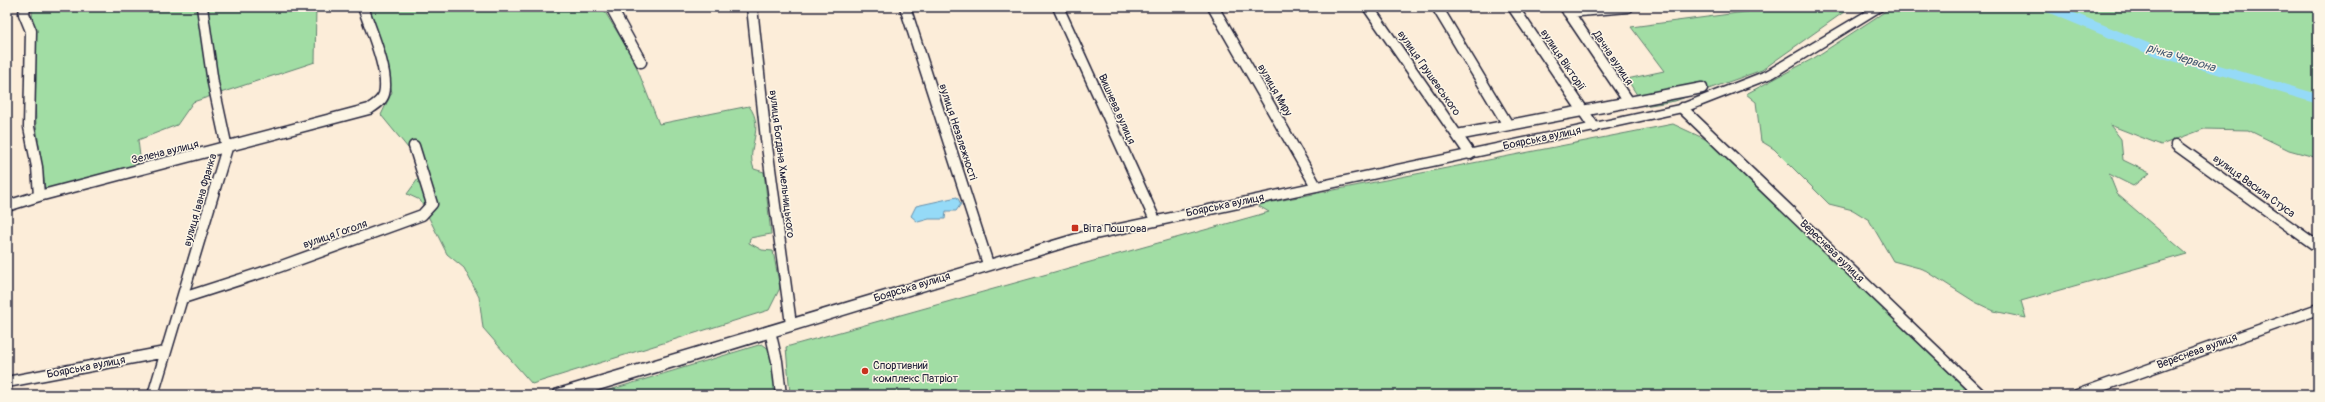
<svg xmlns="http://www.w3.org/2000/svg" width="2325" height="402" viewBox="0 0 2325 402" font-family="Pangolin,sans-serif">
	<rect width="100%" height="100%" fill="#fcedd9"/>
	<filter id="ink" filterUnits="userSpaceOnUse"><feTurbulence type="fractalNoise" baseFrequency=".025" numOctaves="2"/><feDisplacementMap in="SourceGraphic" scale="8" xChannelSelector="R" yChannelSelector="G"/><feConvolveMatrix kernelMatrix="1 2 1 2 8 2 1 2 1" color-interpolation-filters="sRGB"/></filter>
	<g filter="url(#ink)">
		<!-- green -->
		<path fill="#a1dda4" stroke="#628070" d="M32,7h284l-1,55 -122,40 -16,23 -39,15 3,25 -77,21 -19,2 -9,-63z
			M365,7h237l31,51 26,66 90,-18c17,23 -4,41 5,63l10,3 7,62 -21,4 -1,5 13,7 11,1 7,37 -11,22 -237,74 -49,-56 -4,-31 -15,-29 -17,-14 -27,-54 -13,-6 11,-15 -1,-20 -36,-44 11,-23z
			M1767,7h84l-89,63 -87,31 -31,5 -17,-27 37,-8 -33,-44 137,-18z
			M1892,7h426v151l-29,-8 -41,-20 -44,-1 -43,16 -51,-20 11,14 2,21 27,13 -17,13 -24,-12 8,20 70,60 -166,47 5,17 -32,-7 -19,-9 -52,-33 -30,-8 -24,-41 -16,-10 -24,-6 -55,-55 -13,-8 -5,-39 -10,-8 68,-36z
			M1673,124l45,21 76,66 180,184h-1184l-4,-48 483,-135 -12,-7z
			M762,344l18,13 5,38h-192z"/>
		<!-- water -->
		<path fill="#95daf7" stroke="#6790ac" d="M957,197l4,7 -5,7h-10l-1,8h-16l-11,3 -7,-6 5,-10z"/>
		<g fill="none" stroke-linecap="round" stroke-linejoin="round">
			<!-- river -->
			<path fill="#95daf7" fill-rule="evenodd" d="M2039,7h21l98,40 160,47v10l-172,-51 -104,-43z"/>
			<defs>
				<path id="street" d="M611,7l30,55
					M752,7l14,132 25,185
					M905,7l83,257
					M1058,7l97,213
					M1213,7l103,179
					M1368,7l102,147
					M1437,7l71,118
					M1513,7l81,120
					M1565,7l64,95
					M1568,12l60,-5
					M1682,108l299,287
					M1457,135l245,-47
					M2176,145l142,102
					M39,196l330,-87c6,-4 13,-8 15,-15 6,-21 -14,-66 -21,-87
					M7,206l32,-10 -2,-29 -8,-40 2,-96 -7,-17 1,-7
					M183,298l93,-30 146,-53 10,-11 -18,-58
					M770,331l7,30 4,34
					M7,382l158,-30
					M153,395l74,-247 -14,-65 -11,-76
					M2077,395l241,-86"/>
				<path id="secondary" d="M1873,7h14l-113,70 -87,34 -601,130 -504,154h-29l2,-5 6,-2 525,-157 593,-126 87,-34z"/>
			</defs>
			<!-- street casing -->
			<use href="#street" stroke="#22223b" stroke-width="13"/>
			<!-- secondary casing -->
			<use href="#secondary" stroke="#22223b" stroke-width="3"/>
			<!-- street -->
			<use href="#street" stroke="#fcf5e5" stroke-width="10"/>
			<!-- secondary -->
			<use href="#secondary" fill="#fcf5e5" fill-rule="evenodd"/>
		</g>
	</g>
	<!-- markers -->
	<g fill="#c8321e" stroke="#fcf5e5" stroke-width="1.5">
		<rect x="1071" y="224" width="8" height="8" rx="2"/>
		<circle cx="865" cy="371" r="4"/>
	</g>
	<g text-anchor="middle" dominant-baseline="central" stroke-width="3" stroke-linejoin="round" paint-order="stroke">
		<!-- street labels -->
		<g font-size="11" fill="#22223b" stroke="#fcf5e5">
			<text transform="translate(1613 58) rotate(56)">Дачна вулиця</text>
			<text transform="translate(1563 60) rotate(56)">вулиця Вікторії</text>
			<text transform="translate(1429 73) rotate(55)">вулиця Грушевського</text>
			<text transform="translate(1275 90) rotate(60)">вулиця Миру</text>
			<text transform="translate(1117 109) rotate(66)">Вишнева вулиця</text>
			<text transform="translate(958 132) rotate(72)">вулиця Незалежності</text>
			<text transform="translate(1542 138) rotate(-12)">Боярська вулиця</text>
			<text transform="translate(165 152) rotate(-14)">Зелена вулиця</text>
			<text transform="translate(782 164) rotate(83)">вулиця Богдана Хмельницького</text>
			<text transform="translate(2254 186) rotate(36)">вулиця Василя Стуса</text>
			<text transform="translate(200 200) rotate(-74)">вулиця Івана Франка</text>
			<text transform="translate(1225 205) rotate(-12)">Боярська вулиця</text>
			<text transform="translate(335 234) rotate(-19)">вулиця Гоголя</text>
			<text transform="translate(1832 251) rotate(44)">Вереснева вулиця</text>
			<text transform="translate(912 287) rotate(-17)">Боярська вулиця</text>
			<text transform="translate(2197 351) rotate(-20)">Вереснева вулиця</text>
			<text transform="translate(86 367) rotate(-11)">Боярська вулиця</text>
		</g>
		<!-- poi labels -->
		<g font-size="11" fill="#22223b" stroke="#fcf5e5" text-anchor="start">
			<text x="1083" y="228">Віта Поштова</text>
			<text x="873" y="365">Спортивний<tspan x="873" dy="13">комплекс Патріот</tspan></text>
		</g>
		<!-- water labels -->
		<g font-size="12" font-style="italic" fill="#445973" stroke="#fcf5e5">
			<text transform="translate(2181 58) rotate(17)">річка Червона</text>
		</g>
	</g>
	<!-- margin -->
	<rect width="2325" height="402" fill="none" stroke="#fcf5e5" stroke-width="24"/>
	<rect x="12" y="12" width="2301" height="378" fill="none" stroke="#22223b" stroke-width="1.5" filter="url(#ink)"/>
</svg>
